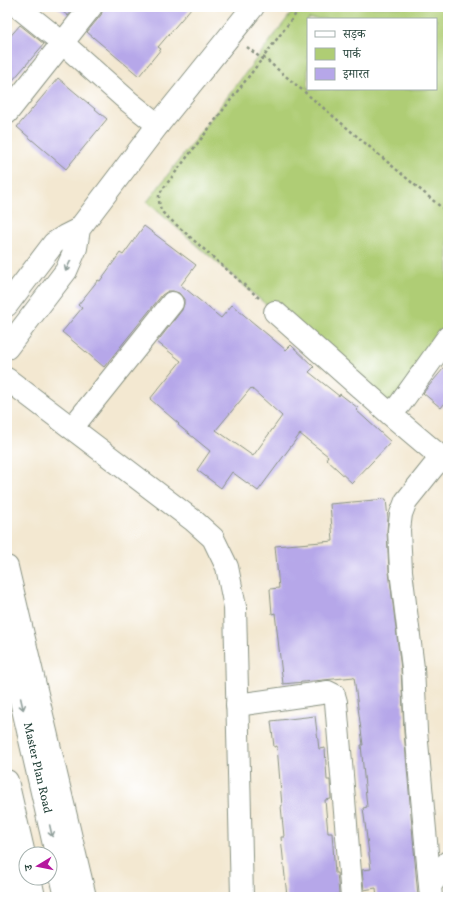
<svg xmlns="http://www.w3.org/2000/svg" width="455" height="904" viewBox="0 0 455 904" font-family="Vollkorn,'Noto Serif Devanagari',serif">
	<rect width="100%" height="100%" fill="#fff"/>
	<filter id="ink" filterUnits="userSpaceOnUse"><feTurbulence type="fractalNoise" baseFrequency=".025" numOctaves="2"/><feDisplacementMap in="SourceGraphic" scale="8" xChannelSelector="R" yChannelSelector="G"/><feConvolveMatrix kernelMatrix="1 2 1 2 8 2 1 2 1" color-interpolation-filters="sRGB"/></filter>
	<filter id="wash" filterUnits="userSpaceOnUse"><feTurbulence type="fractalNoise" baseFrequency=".012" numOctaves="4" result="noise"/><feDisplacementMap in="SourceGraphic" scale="16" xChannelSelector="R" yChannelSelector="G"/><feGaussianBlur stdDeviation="0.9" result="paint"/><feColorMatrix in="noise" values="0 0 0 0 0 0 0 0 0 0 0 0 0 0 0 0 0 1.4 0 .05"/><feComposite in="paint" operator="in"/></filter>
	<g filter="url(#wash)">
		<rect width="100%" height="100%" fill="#f3e8d1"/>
		<!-- green -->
		<path fill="#afcd74" stroke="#678554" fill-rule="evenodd" d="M296,7h152v335l-54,73 -247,-213zM308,19h128v70h-128z"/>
		<g id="blocks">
			<!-- building -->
			<path fill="#b6a7e9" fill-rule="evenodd" d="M57,7h18l-7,9z
				M103,7h89l-34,40 3,2 -22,27 -52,-44 14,-17 2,-6z
				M20,25l24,19 -37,43v-47z
				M58,78l49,41 -41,50 -49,-42z
				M144,226l52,39 -15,20 40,33 11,-13 54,45 5,-5 23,22 -5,5 30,24 1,-2 18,14 -2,2 35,32 -39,41 -26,-24 2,-3 -28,-22 -42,57 -26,-19 -11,16 -24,-18 13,-19 -32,-26 1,-1 -29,-25 31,-38 -24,-19 25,-32 2,-6v-5l-5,-6 -6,-2h-5l-6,4 -58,72 -42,-35 20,-24 -4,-3 20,-25 2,1 20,-28 3,2zM251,388l31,28 -29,40 -37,-26z
				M448,363v36l-7,9 -18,-15z
				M386,499l2,19 -1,13 2,41 12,97 3,63 14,165h-41l-1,-9 -12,2 -2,-20 9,-1 -8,-61 4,-1 -6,-62h2l-9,-68 -71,7 -8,-71 -3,1 -2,-25 9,-1 -4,-42 58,-5 -3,-37z
				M315,716l4,33 6,-1 2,32h3l1,19 -6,1 3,33h4l3,40h2l2,21 -27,3h-25l-6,-60h3l-3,-31h1l-5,-60 -3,1 -3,-26z"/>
		</g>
	</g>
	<g filter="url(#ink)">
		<use href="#blocks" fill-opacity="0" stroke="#899282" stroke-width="1"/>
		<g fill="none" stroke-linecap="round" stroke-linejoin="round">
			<defs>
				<path id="minor" d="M18,7l41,33 69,61 30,24
					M7,113l84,-106
					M275,312l115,102 10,-10 48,-67
					M390,414l52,44
					M72,428l100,-125
					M7,567l78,330
					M237,705l91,-13 6,3 2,7 16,195
					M7,863l8,34
					M430,886l18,-24
					M431,897l-15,-166 -3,-63 -12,-97 -2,-41 2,-16 5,-13 28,-35 8,-8 6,4"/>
				<path id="tertiary" d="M7,305l47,-62 11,-7 14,-7 79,-104 95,-118
					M7,348l59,-77 10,-23 3,-19
					M7,379l187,142 19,17 14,29 8,40 7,290"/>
				<path id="secondary" d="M7,639l59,258
					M7,781l19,82
					M30,878l4,19"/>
			</defs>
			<!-- minor casing -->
			<use href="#minor" stroke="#899282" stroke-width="24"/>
			<!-- tertiary casing -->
			<use href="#tertiary" stroke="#899282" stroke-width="24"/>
			<!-- secondary casing -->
			<use href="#secondary" stroke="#899282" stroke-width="24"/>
			<!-- path -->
			<path stroke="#899282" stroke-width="2.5" stroke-dasharray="3 3" stroke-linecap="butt" d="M247,47l15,12 39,-52
				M263,57l185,156
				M259,298l-96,-85c-4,-6 -4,-11 -4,-19l103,-135"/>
			<!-- minor -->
			<use href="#minor" stroke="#fff" stroke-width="22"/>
			<!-- tertiary -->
			<use href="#tertiary" stroke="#fff" stroke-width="22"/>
			<!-- secondary -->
			<use href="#secondary" stroke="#fff" stroke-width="22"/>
		</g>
		<!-- one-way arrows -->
		<defs><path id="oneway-shaft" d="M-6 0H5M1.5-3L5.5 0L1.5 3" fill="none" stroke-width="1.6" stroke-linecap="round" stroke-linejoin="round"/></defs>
		<g stroke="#8f9e9a">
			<use href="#oneway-shaft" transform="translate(68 266) rotate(116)"/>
			<use href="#oneway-shaft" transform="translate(22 704) rotate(77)"/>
			<use href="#oneway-shaft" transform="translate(51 831) rotate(77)"/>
		</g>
	</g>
	<g text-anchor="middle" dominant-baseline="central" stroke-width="3.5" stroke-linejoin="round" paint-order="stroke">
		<!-- street labels -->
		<g font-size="12" fill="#1f3d34" stroke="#fff">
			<text transform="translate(37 768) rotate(77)">Master Plan Road</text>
		</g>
	</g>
	<!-- margin -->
	<rect width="455" height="904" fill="none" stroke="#fff" stroke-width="24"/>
	<!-- legend -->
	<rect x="307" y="18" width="130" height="72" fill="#ffffff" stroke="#a5b1ae"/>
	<rect x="315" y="31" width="20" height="6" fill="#ffffff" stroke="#a5b1ae"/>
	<text x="343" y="38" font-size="12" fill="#1f3d34">सड़क</text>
	<rect x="315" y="48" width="20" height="12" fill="#afcd74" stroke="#a5b1ae"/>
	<text x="343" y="58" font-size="12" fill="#1f3d34">पार्क</text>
	<rect x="315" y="68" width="20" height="12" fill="#b6a7e9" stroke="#a5b1ae"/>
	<text x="343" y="78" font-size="12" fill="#1f3d34">इमारत</text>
	<!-- north arrow -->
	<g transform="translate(38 866) rotate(260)"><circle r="19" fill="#ffffff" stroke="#a5b1ae"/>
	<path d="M0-3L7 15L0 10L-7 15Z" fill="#b5179e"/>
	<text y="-6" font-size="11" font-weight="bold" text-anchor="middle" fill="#1f3d34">उ</text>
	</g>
</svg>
